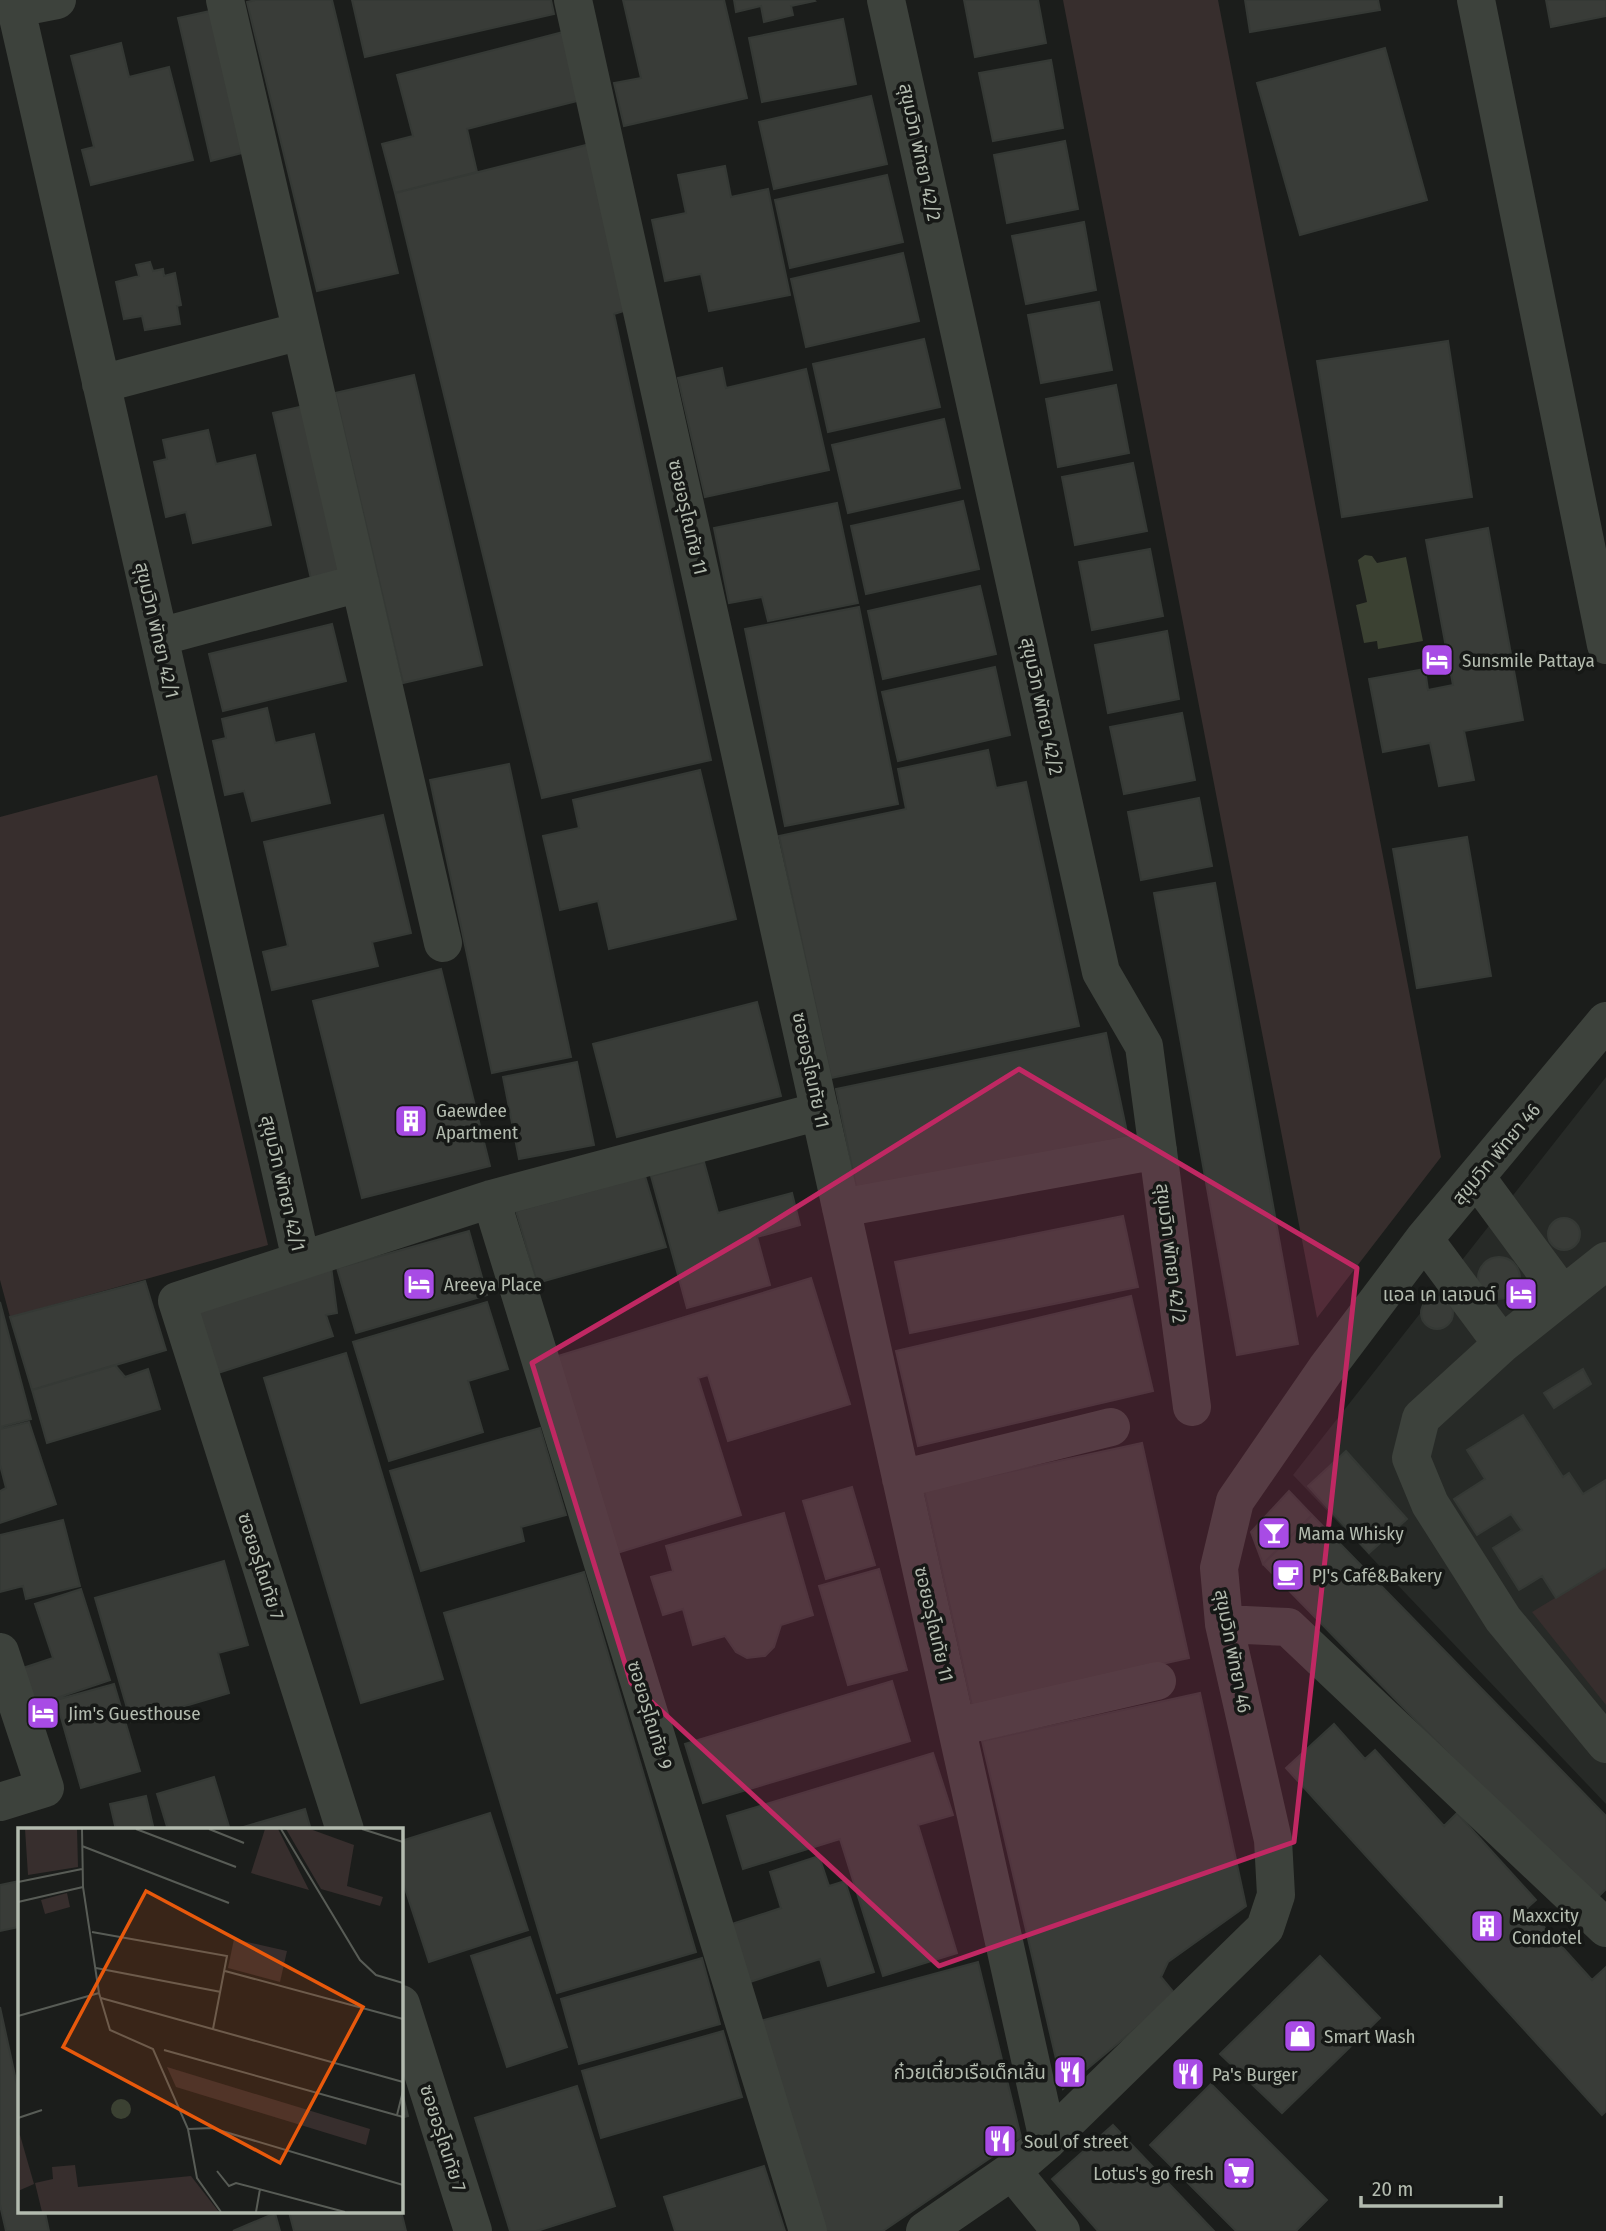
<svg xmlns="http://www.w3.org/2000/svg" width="1606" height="2231" viewBox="0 0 1606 2231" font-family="'Fira Sans Condensed','Noto Sans Thai',sans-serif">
	<rect width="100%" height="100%" fill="#1b1d1b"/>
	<!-- built -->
	<path fill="#272a27" d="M1606,1077v727l-313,-329z"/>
	<!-- green -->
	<path fill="#372e2d" d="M1063,0h155l223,1157 -124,161z
		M157,775l111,470 -258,72 -10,-37v-463z
		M1606,1567v138l-74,-93z"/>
	<!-- water -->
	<path fill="#3b4132" d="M1365,555l7,1 5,7 29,-6 17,84 -45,8 -1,-8 -13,2 -8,-38 11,-3 -9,-42z"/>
	<!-- building -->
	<path fill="#393c38" stroke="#353935" stroke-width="2" d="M255,0h77l66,273 -81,18 -70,-289z
		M352,0h199l3,14 -189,43z
		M623,0h101l23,98 -123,28 -10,-43 27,-5z
		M734,0h80l1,1 -24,5 2,9 -29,7 -3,-16 -25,6z
		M964,0h74l8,43 -71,14z
		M1245,0h133l2,10 -130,22z
		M1546,0h60v16l-55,11z
		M210,11l32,142 -31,8 -33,-143z
		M843,19l13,65 -94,18 -13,-64z
		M563,32l18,68 -114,29 10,43 -82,21 -13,-49 31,-8 -16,-61z
		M121,43l8,34 40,-10 24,93 -102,25 -9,-35 12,-3 -23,-91z
		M1385,48l42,152 -127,35 -43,-152z
		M1051,60l12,68 -70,13 -14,-68z
		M871,96l16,68 -113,25 -15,-67z
		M1065,141l13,68 -71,14 -13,-68z
		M590,144l40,165 -16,5 97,446 -169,38 -147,-605z
		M725,166l6,31 37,-8 22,106 -81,16 -8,-37 -36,7 -13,-61 34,-7 -8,-38z
		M887,175l16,67 -113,26 -15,-68z
		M1084,222l12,68 -70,14 -14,-68z
		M903,253l16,68 -113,26 -15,-68z
		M150,262l3,9 10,-2 1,7 11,-3 6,32 -4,1 3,18 -35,6 -3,-14 -18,3 -8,-37 23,-6 -3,-11z
		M1099,302l13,68 -71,13 -13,-68z
		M924,339l16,68 -112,25 -15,-68z
		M1448,341l24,156 -130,20 -25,-156z
		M722,368l4,20 80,-19 23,101 -124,27 -27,-119z
		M414,375l68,290 -79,18 -68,-290z
		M1116,385l13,68 -71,14 -12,-68z
		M304,406l39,166 -32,7 -38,-166z
		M944,419l16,69 -112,25 -16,-68z
		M208,430l8,34 39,-9 16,70 -78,18 -7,-31 -20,5 -12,-55 13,-3 -4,-19z
		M1133,463l14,68 -72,14 -13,-68z
		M963,501l16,68 -113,25 -15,-68z
		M837,503l21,100 -90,18 -6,-24 -33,6 -15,-75z
		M1488,528l35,192 -59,11 10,49 -35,6 -9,-43 -47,9 -14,-73 56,-10 3,21 25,-5 -27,-145z
		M1150,549l13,67 -71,14 -13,-68z
		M980,586l16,68 -113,25 -15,-68z
		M859,607l39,197 -113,22 -40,-197z
		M332,624l14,57 -123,30 -14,-57z
		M1167,631l12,68 -71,14 -13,-68z
		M995,667l15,68 -112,26 -16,-69z
		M267,708l8,35 39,-9 16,69 -78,18 -8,-30 -19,4 -12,-54 13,-3 -4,-19z
		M1182,713l13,67 -71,14 -14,-67z
		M988,750l8,38 30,-6 53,244 -248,52 -52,-242 127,-27 -8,-40z
		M509,764l62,293 -79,16 -62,-293z
		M700,770l36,149 -127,30 -11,-48 -38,9 -17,-74 36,-8 -6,-28z
		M1199,798l13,68 -71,14 -13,-68z
		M383,815l28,118 -39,9 6,24 -106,24 -9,-38 25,-6 -24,-104z
		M1467,837l24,139 -74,12 -24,-139z
		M1215,883l83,461 -61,11 -83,-462z
		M441,969l49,197 -128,32 -49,-197z
		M757,1002l24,94 -164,41 -24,-93z
		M1106,1033l22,104 -271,55 -21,-103z
		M577,1062l17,83 -75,14 -16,-82z
		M704,1162l14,51 74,-20 8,32 -43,12 13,48 -83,23 -36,-132z
		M645,1176l21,71 -129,36 -21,-72z
		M1123,1216l15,71 -228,46 -15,-71z
		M1548 1234a16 16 0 1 1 32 0a16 16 0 1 1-32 0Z
		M469,1231l18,64 -131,38 -19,-65z
		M1478 1278a21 21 0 1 1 42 0a21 21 0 1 1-42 0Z
		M331,1266l6,47 -11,2 7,21 -118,38 -19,-64z
		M811,1278l39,126 -122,37 -20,-66 -10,3 43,137 -124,38 -62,-196z
		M145,1281l21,69 -134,40 -22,-73z
		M1131,1296l22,95 -235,55 -22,-95z
		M1421 1313a16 16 0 1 1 32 0a16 16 0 1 1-32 0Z
		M0,1302l31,117 -31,8z
		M487,1302l21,67 -40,12 15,51 -94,29 -36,-119z
		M346,1353l97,326 -82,24 -97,-325z
		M115,1365l10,12 23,-8 12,40 -113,34 -15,-53z
		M1583,1369l8,15 -37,24 -10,-15z
		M1523,1415l40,62 6,-4 14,21 23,-14v87l-50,31 -14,-22 -23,14 -26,-42 29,-18 -11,-16 -34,21 -23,-36 31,-20 -18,-29z
		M29,1422l27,82 -56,19v-32l6,-3 -6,-23v-36z
		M540,1428l26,87 -45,12 3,14 -103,30 -31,-100z
		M1142,1443l47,215 -217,48 -48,-216z
		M1346,1451l61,68 -38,34 -61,-67z
		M852,1487l23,78 -49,14 -23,-78z
		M1289,1491l23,24 -49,49 -12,-32z
		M784,1513l29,102 -32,10 -7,22 -9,9 -18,2 -11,-6 -11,-16 -32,9 -10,-36 -20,6 -12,-38 22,-6 -7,-25z
		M1312,1515l294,301v73l-13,13 -330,-338z
		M63,1520l17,66 -54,13 -3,-13 -23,6v-57z
		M224,1561l24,84 -30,8 11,40 -98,29 -36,-124z
		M879,1569l28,101 -59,15 -29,-99z
		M584,1572l112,380 -139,41 -113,-380z
		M81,1589l29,91 -80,27 -13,-37 36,-12 -18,-54z
		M892,1681l18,60 -207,62 -18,-59z
		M114,1684l26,87 -59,17 -25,-88z
		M1200,1693l46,213 -78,56 -7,15 15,18 -113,94 -81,-348z
		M1334,1724l31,35 10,-9 69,76 13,-13 79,87 -9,8 65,72 14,-13v144l-4,4 -316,-347z
		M933,1753l20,62 -35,10 39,128 -74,23 -43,-137 -97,30 -16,-53z
		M214,1777l16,53h-62l-11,-36z
		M146,1796l8,34h-38l-6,-26z
		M305,1809l6,21h-78z
		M490,1813l38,117 -99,32 -28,-86v-35z
		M819,1856l10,30 16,-5 29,91 -46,14 -8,-27 -73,24 -18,-58 52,-17 -11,-36z
		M19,1881v46l-19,4v-46z
		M530,1937l37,110 -60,20 -36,-111z
		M1320,1956l60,62 -98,95 -62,-59z
		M702,1958l18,66 -141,40 -18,-65z
		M978,1962l43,175 -138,94h-59l-64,-210z
		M0,2007l19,87v118h26l4,19h-43l-6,-26z
		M723,2031l19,66 -141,41 -19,-67z
		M1211,2084l116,116 -31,31h-60l-86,-86z
		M577,2086l38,120 -78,25h-27l-35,-113z
		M401,2088l7,28 -7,2z
		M1113,2125l101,106h-116l-46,-52z
		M764,2166l21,65h-110l-11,-34z
		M401,2211l5,20h-112l-5,-19z
		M275,2213l5,18h-47z"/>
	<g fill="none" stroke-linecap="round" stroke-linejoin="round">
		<!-- minor -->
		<path stroke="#3d423c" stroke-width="38" d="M14,0l287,1260
			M225,0l218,943
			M573,0l475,2140
			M886,0l215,972 43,74 48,361
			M1476,0l130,645
			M16,8l41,-8
			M101,384l200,-53
			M159,637l201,-54
			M1476,1177l86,117
			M491,1199l317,1032
			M841,1208l317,-58
			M1424,1239l78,105
			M1606,1261l-104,83 -81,74 -10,40 19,46 73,115 103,125
			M901,1479l210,-52
			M1224,1624l64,3 318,301
			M0,1652l45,136 -45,14
			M957,1727l200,-46
			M345,1830l-168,-529 314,-102 329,-88
			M401,2004l72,227
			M1012,2171l49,60
			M925,2231l87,-60 36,-31 217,-212 11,-33 -3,-55 -49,-216 -5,-56 16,-67 91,-132 98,-130 182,-218"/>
	</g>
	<!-- marked area -->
	<path fill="#c02863" fill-opacity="0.2" stroke="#c02863" stroke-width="5" stroke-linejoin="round" d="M1019,1069l338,199 -63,574 -355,124 -308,-283 -99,-320 218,-127z"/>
	<!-- icons -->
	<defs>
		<symbol id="hotel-square" viewBox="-11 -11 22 22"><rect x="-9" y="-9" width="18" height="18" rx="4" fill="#a84be5" stroke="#161816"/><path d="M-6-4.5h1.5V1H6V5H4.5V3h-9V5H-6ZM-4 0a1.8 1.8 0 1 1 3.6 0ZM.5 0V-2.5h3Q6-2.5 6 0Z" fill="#fff"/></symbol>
		<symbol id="building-square" viewBox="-11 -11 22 22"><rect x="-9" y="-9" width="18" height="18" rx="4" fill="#a84be5" stroke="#161816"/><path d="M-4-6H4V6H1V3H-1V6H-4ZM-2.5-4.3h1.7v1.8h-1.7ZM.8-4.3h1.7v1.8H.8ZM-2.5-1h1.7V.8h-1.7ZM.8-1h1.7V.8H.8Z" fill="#fff"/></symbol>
		<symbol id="bar-square" viewBox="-11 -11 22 22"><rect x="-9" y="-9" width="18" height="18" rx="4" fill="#a84be5" stroke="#161816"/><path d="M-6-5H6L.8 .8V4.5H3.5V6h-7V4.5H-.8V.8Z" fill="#fff"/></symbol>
		<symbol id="cafe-square" viewBox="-11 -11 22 22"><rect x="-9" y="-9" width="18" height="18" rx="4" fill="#a84be5" stroke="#161816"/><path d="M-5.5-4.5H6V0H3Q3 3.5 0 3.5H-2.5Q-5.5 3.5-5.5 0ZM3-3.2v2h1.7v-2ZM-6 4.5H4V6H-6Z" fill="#fff"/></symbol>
		<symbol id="shop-square" viewBox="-11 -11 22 22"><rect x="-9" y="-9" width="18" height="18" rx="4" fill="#a84be5" stroke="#161816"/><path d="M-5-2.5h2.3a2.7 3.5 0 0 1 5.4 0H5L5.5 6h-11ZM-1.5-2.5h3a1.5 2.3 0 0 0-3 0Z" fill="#fff"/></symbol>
		<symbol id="restaurant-square" viewBox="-11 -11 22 22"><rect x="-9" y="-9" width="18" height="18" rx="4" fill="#a84be5" stroke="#161816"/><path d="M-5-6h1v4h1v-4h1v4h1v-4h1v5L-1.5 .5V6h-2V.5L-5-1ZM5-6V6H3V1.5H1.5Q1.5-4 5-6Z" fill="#fff"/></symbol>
		<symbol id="supermarket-square" viewBox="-11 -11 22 22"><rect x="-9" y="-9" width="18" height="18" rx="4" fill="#a84be5" stroke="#161816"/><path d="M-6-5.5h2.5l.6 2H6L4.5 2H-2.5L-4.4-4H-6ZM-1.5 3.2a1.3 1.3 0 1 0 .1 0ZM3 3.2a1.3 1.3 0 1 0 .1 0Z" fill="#fff"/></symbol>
	</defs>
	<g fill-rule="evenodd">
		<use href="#hotel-square" x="1418" y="641" width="38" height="38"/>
		<use href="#building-square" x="392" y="1102" width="38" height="38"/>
		<use href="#hotel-square" x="400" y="1265" width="38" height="38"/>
		<use href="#hotel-square" x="1502" y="1275" width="38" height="38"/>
		<use href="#bar-square" x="1255" y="1514" width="38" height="38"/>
		<use href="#cafe-square" x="1269" y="1556" width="38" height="38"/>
		<use href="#hotel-square" x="24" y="1694" width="38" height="38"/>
		<use href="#building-square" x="1468" y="1907" width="38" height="38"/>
		<use href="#shop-square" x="1281" y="2017" width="38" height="38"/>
		<use href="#restaurant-square" x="1051" y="2053" width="38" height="38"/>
		<use href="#restaurant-square" x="1169" y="2055" width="38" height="38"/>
		<use href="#restaurant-square" x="981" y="2122" width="38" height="38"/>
		<use href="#supermarket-square" x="1220" y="2154" width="38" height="38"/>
	</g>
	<g text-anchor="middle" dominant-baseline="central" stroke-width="7" stroke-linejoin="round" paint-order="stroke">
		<!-- street labels -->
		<g font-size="19" fill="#b3bbaf" stroke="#161816">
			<text transform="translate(920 152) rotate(78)">สุขุมวิท พัทยา 42/2</text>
			<text transform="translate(688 517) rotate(77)">ซอยอรุโณทัย 11</text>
			<text transform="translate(157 630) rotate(77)">สุขุมวิท พัทยา 42/1</text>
			<text transform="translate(1042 706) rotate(78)">สุขุมวิท พัทยา 42/2</text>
			<text transform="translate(811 1070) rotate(78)">ซอยอรุโณทัย 11</text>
			<text transform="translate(1496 1154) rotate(-50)">สุขุมวิท พัทยา 46</text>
			<text transform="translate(283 1183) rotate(77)">สุขุมวิท พัทยา 42/1</text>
			<text transform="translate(1171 1253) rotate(83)">สุขุมวิท พัทยา 42/2</text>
			<text transform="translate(261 1566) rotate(72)">ซอยอรุโณทัย 7</text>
			<text transform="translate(934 1624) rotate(77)">ซอยอรุโณทัย 11</text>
			<text transform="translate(1233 1651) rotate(79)">สุขุมวิท พัทยา 46</text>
			<text transform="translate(650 1715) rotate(73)">ซอยอรุโณทัย 9</text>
			<text transform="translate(443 2138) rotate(72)">ซอยอรุโณทัย 7</text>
		</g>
		<!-- poi labels -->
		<g font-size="19" fill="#b3bbaf" stroke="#161816" text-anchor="start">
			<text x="1462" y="660">Sunsmile Pattaya</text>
			<text x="436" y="1110">Gaewdee<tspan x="436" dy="22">Apartment</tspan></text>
			<text x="444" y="1284">Areeya Place</text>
			<text x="1496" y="1294" text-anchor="end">แอล เค เลเจนด์</text>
			<text x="1298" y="1533">Mama Whisky</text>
			<text x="1312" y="1575">PJ's Café&amp;Bakery</text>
			<text x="68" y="1713">Jim's Guesthouse</text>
			<text x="1512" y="1915">Maxxcity<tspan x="1512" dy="22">Condotel</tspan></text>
			<text x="1324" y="2036">Smart Wash</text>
			<text x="1046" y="2072" text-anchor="end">ก๋วยเตี๋ยวเรือเด็กเส้น</text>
			<text x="1212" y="2074">Pa's Burger</text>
			<text x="1024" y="2141">Soul of street</text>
			<text x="1214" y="2173" text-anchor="end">Lotus's go fresh</text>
		</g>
	</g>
	<!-- overview -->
	<g transform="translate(18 1828)">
		<rect width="385" height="385" fill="#1b1d1b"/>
		<path d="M7,1h52l1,38 -50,8zM247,1h13l31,61 -58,-17zM268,1h24l44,16 -7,41 36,11 -3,9 -59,-17zM49,65l3,14 -25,7 -4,-14zM216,111l53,12 -7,31 -52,-14zM149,239l203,62 -4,16 -190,-58zM2,307l14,49 -16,7v-55zM57,337l3,22 113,-11 28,36h-177l-7,-29 18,-4 -1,-12z" fill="#372e2d"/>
		<path d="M93 281a10 10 0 1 1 20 0a10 10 0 1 1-20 0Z" fill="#3b4132"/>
		<path fill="none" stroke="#585c56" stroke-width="2" d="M64,1l1,58 16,106 11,37 43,19 35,80 9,49 24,34M118,1l100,38M191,1l35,14M263,1l79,131 16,15 27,8M344,1l41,13M64,18l147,57M0,54l64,-13M0,74l65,-15M74,104l135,24 -14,73M78,140l125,24M207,143l178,48M83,170l302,84M0,188l81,-23M146,222l239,67M379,287l6,-24M0,290l24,-8M170,301l24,-1 191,57M199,343l12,15 7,-3 109,29M238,384l4,-23"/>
		<path fill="#e8590c" fill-opacity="0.15" stroke="#e8590c" stroke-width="3.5" d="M128,63l217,116 -83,156 -217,-116z"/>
		<rect width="385" height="385" fill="none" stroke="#b3bbaf" stroke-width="3.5"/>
	</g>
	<!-- scale -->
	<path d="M1361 2196v10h140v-10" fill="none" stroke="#b3bbaf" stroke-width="3.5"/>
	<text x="1372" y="2196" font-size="21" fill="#b3bbaf" stroke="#161816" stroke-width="5" paint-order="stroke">20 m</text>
</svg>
